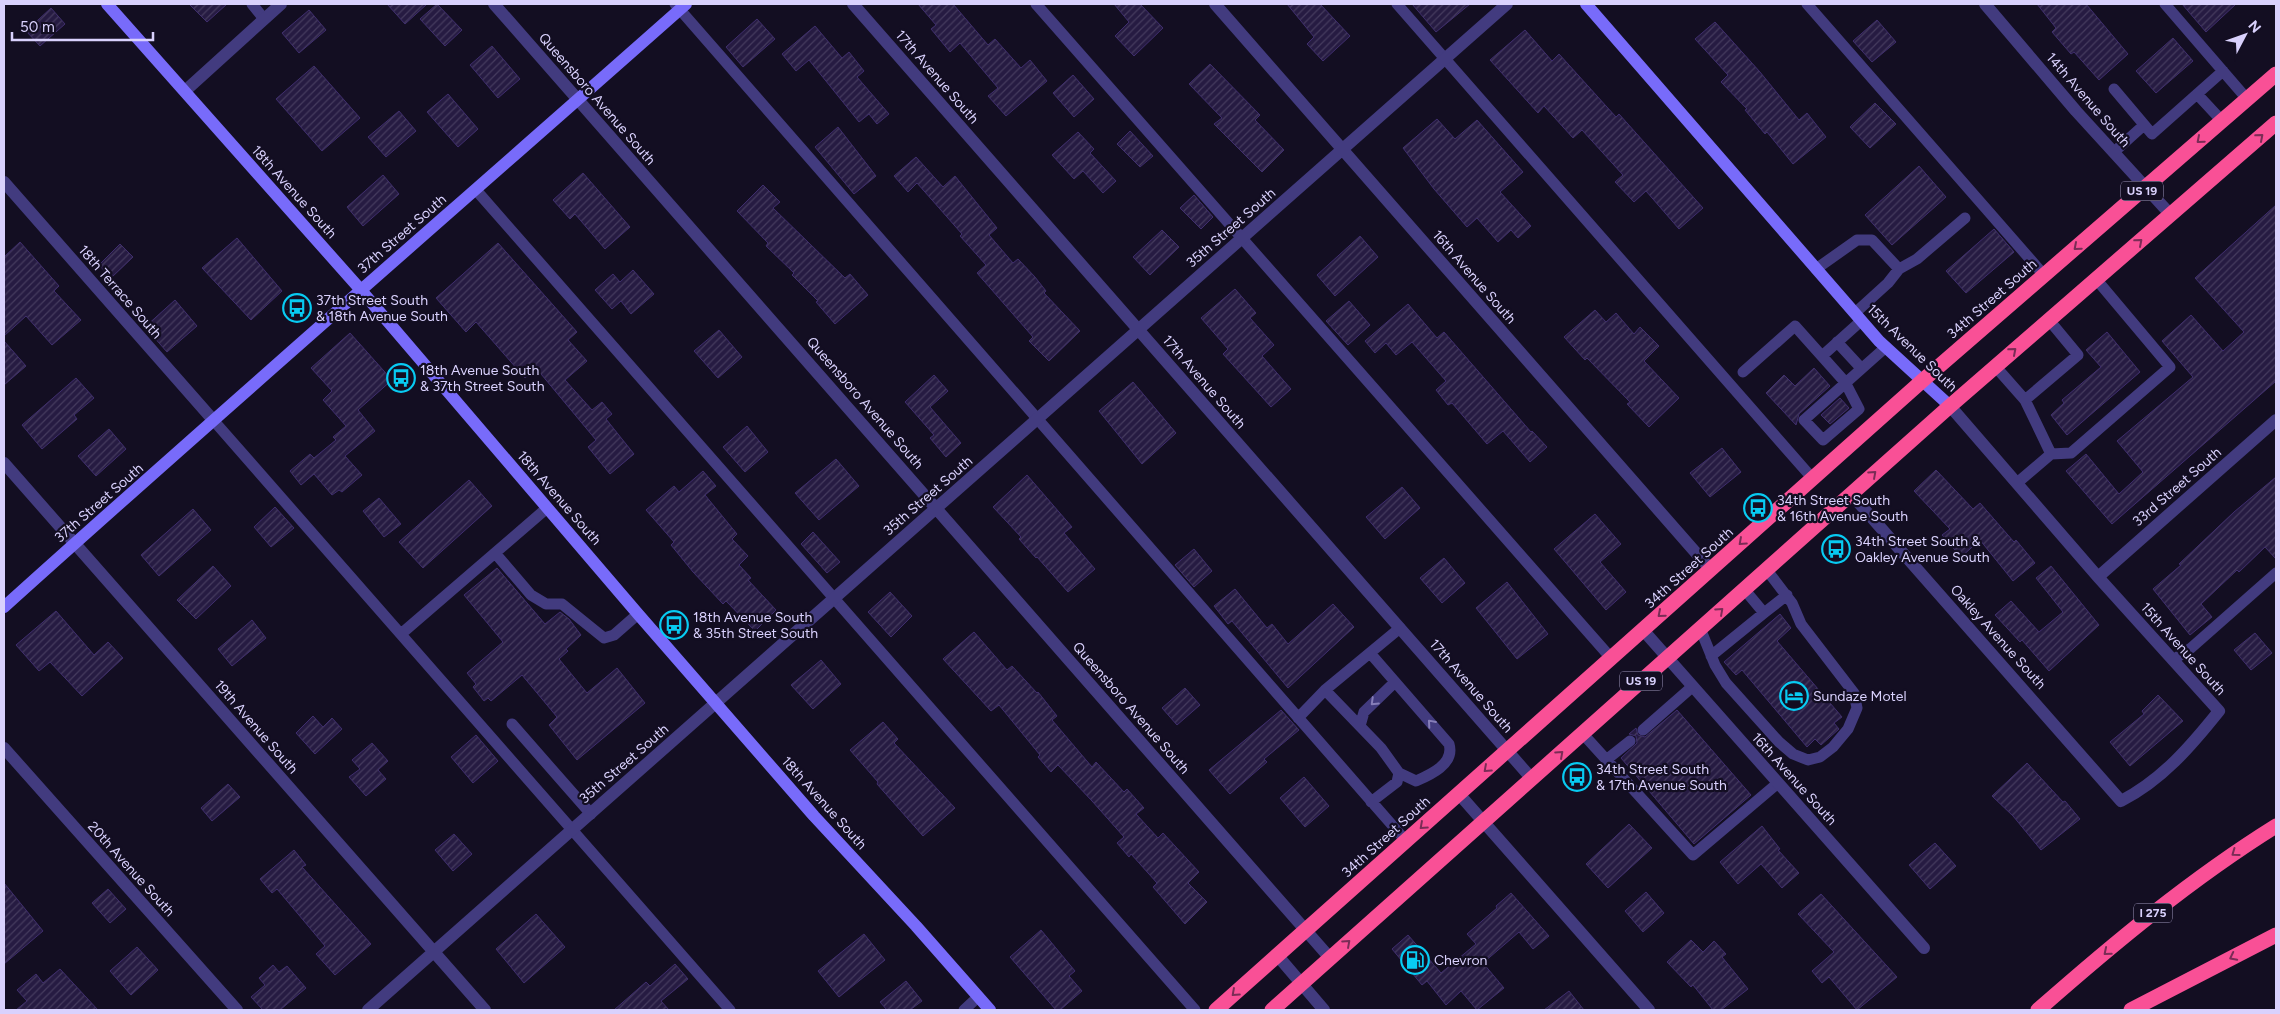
<svg xmlns="http://www.w3.org/2000/svg" width="2280" height="1014" viewBox="0 0 2280 1014" font-family="Figtree,sans-serif">
	<defs>
		<pattern id="building-hatch" width="6" height="6" patternUnits="userSpaceOnUse" patternTransform="scale(1.25)"><rect width="6" height="6" fill="#261b42"/><path d="M-1 1l2-2M0 6l6-6M5 7l2-2" fill="none" stroke="#453b5e"/></pattern>
	</defs>
	<rect width="100%" height="100%" fill="#130e22"/>
	<!-- building -->
	<path fill="url(#building-hatch)" stroke="#3f2e6d" d="M189,4h38l-20,18z
		M387,4h40l-22,20z
		M437,4l25,26 -17,16 -25,-27z
		M918,4h35l35,41 7,-6 26,29 9,-8 17,21 -41,35 -18,-20 10,-8 -38,-45 -10,9 -19,-23 5,-4z
		M1114,4h26l23,24 -29,28 -19,-20 14,-14z
		M1287,4h33l30,32 -27,25 -16,-17 7,-7z
		M1412,4h58l-34,28z
		M2037,4h49l42,50 -29,26 -25,-28 -3,2 -19,-22 4,-4z
		M2182,4h54l-30,28z
		M51,8l14,16 -25,22 -14,-15z
		M309,10l17,20 -27,23 -17,-20z
		M757,19l18,20 -32,28 -17,-20z
		M1877,20l19,22 -24,20 -19,-21z
		M1715,22l45,50 39,48 8,-7 19,24 -33,27 -26,-32 -2,2 -20,-24 2,-1 -26,-27 7,-7 -33,-36z
		M815,26l27,32 7,-6 15,19 -7,6 32,37 -12,10 -8,-10 -10,8 -50,-62 -13,11 -14,-17z
		M1525,30l27,31 7,-7 57,63 3,-3 84,94 -24,21 -33,-38 -12,11 -19,-20 8,-7 -41,-45 -9,8 -29,-32 -6,7 -48,-53z
		M2173,38l20,23 -37,32 -20,-22z
		M492,46l28,33 -22,19 -28,-33z
		M1210,64l50,51 -5,5 29,30 -22,22 -48,-48 8,-6 -33,-34z
		M314,66l46,52 -38,33 -46,-52z
		M1073,75l21,24 -20,18 -21,-24z
		M448,94l30,35 -20,18 -31,-35z
		M1875,103l21,21 -26,24 -20,-21z
		M399,111l17,20 -30,26 -18,-20z
		M1437,119l18,20 22,-19 46,52 -23,20 31,34 -13,12 -7,-8 -13,12 -21,-24 -10,9 -33,-38 -31,-41z
		M838,127l38,49 -22,18 -39,-47z
		M1130,131l23,25 -13,11 -23,-23z
		M1078,132l16,17 -4,4 26,28 -13,12 -20,-22 -9,8 -22,-24z
		M916,157l27,30 12,-11 42,52 -8,7 24,28 5,-4 17,18 11,14 -2,2 36,38 -31,30 -20,-20 4,-4 -56,-64 9,-8 -26,-29 2,-2 -45,-51 -9,9 -14,-16z
		M1919,166l27,31 -54,48 -27,-30z
		M583,173l47,54 -25,22 -30,-35 -5,5 -17,-19z
		M383,175l16,19 -36,32 -16,-19z
		M763,185l17,17 -7,6 72,70 5,-4 18,21 -33,29 -19,-22 2,-1 -26,-26 2,-2 -28,-27 2,-3 -31,-32z
		M1194,195l19,22 -12,12 -21,-21z
		M2276,205v176l-164,143 -46,-53 20,-17 33,40 24,-22 -26,-31 76,-64 -31,-36 29,-26 32,36 21,-19 -49,-54z
		M1994,229l20,23 -48,41 -20,-22z
		M1162,230l17,17 -29,28 -17,-18z
		M1360,236l18,21 -43,39 -18,-21z
		M237,238l45,53 -31,29 -49,-52z
		M20,242l39,44 -5,5 27,29 -29,25 -26,-29 -22,20v-79z
		M498,243l79,89 -9,8 19,21 -22,19 27,30 10,-8 10,12 -6,5 28,35 -24,20 -22,-27 8,-7 -60,-72 -11,10 -49,-56 -10,10 -30,-34z
		M120,244l13,13 -22,21 -12,-13z
		M633,270l21,24 -23,20 -10,-13 -9,8 -17,-19 18,-16 7,8z
		M1235,289l21,24 -6,5 24,27 -12,11 29,33 -20,18 -48,-53 5,-5 -27,-31z
		M175,300l22,26 -30,26 -22,-25z
		M1349,301l21,24 -22,20 -22,-24z
		M1408,304l29,34 7,-6 87,100 1,-1 15,16 -17,15 -27,-31 -16,13 -35,-41 -4,2 -12,-15 10,-9 -34,-39 -16,13 -10,-12 -11,10 -10,-12z
		M1595,310l11,12 10,-9 18,21 6,-7 19,19 -15,15 35,37 -30,29 -22,-23 3,-2 -43,-44 -2,2 -21,-23z
		M719,330l23,27 -24,21 -24,-27z
		M2107,332l33,40 -73,63 -16,-20 13,-12 -2,-3 39,-33 -15,-17z
		M350,333l42,47 -34,30 17,21 -30,25 17,19 -20,17 -3,-2 -7,5 -18,-21 -13,11 -11,-14 20,-17 4,4 22,-18 -3,-3 13,-11 -23,-26 9,-9 -21,-23z
		M4,341l22,25 -22,19z
		M1814,368l16,18 -31,28 -3,11 -30,-32 18,-18 11,11z
		M934,375l14,16 -18,16 31,36 -15,14 -16,-19 4,-3 -29,-33z
		M76,378l18,20 -20,17 3,4 -35,30 -20,-24z
		M1133,382l43,51 -34,31 -43,-53z
		M1840,398l9,10 -19,16 -9,-9z
		M747,426l21,26 -23,20 -22,-25z
		M109,429l17,20 -30,27 -18,-20z
		M1722,448l19,24 -31,25 -20,-24z
		M836,459l23,27 -40,34 -24,-27z
		M1936,470l37,39 7,-6 34,39 2,-2 19,23 -22,18 -33,-41 -19,17 -19,-22 8,-6 -36,-38z
		M703,471l13,15 -11,9 32,39 -5,5 16,17 -9,9 12,13 -3,2 28,30 -21,21 -29,-30 -3,3 -30,-32 -22,-27 3,-3 -28,-32 28,-24 5,6z
		M1027,475l45,52 -8,6 31,36 -27,23 -31,-35 -1,1 -17,-19 2,-2 -28,-30z
		M2276,477v82l-11,-12 -26,25 -2,-2 -36,34 11,13 -22,18 -37,-46 28,-24 -2,-1 55,-52z
		M469,480l23,26 -69,62 -24,-26z
		M1402,487l18,21 -35,31 -19,-22z
		M379,498l22,26 -17,13 -21,-26z
		M275,507l19,21 -23,19 -17,-20z
		M193,509l18,21 -52,46 -18,-21z
		M1595,514l26,30 -21,18 26,30 -20,18 -52,-61z
		M813,532l27,30 -13,11 -26,-29z
		M1194,549l18,22 -18,16 -19,-22z
		M1444,558l21,25 -23,20 -22,-25z
		M213,566l18,20 -35,33 -19,-19z
		M2051,566l48,59 -50,46 -27,-31 -2,2 -25,-27 16,-14 28,31 24,-20 -27,-34z
		M497,568l48,56 15,-12 9,7 12,16 -15,14 2,2 -9,8 28,34 30,-25 28,35 -68,57 -28,-35 8,-8 -35,-42 -31,26 -3,-3 -4,3 -11,-14 3,-3 -9,-11 36,-31 -39,-47z
		M1507,582l41,52 -31,25 -41,-51z
		M1235,589l32,39 5,-4 16,20 45,-40 21,23 -66,61 -56,-67 -4,3 -14,-18z
		M890,592l22,24 -21,21 -23,-25z
		M56,611l38,44 14,-13 15,16 -41,38 -32,-34 -11,9 -23,-26z
		M1780,614l11,14 -14,13 65,76 -8,6 5,6 -18,16 -6,-6 -8,8 -65,-77 -6,5 -12,-13z
		M252,620l14,18 -34,28 -14,-17z
		M974,632l33,38 5,-4 25,27 1,-1 19,24 -5,4 40,47 4,-5 28,30 3,-3 17,19 -8,6 22,24 5,-5 36,39 -11,11 19,19 -22,22 -32,-37 4,-4 -26,-29 -2,3 -12,-14 7,-6 -32,-36 -34,-36 -7,7 -13,-15 2,-2 -41,-50 -8,6 -48,-52z
		M2255,633l17,20 -21,17 -17,-20z
		M821,660l20,24 -28,25 -22,-24z
		M1185,688l15,17 -23,20 -15,-17z
		M2158,695l25,26 -53,45 -20,-24 34,-28 -2,-3z
		M1281,710l18,20 -35,29 3,3 -37,32 -21,-24z
		M1677,710l74,85 -57,49 -73,-86 16,-15 -1,-7 -7,-2 7,-6 2,7 7,2z
		M313,716l10,11 9,-9 10,11 -27,25 -19,-21z
		M883,722l15,17 -4,4 61,65 -32,28 -46,-52 1,-2 -28,-32z
		M476,735l22,26 -25,22 -22,-26z
		M372,743l16,18 -10,9 8,9 -20,17 -17,-19 11,-8 -8,-9z
		M2027,763l36,39 2,-1 15,18 -39,31 -28,-34 -21,-20z
		M1304,777l25,29 -24,21 -25,-29z
		M228,784l12,13 -28,24 -11,-13z
		M1629,824l23,24 -44,40 -22,-24z
		M1762,826l18,23 -2,1 21,23 -17,15 -21,-24 -23,20 -18,-22z
		M454,834l18,20 -19,17 -18,-21z
		M1935,843l21,23 -26,23 -21,-24z
		M294,850l12,15 -4,2 69,77 -36,31 -19,-21 9,-8 -48,-57 -5,4 -12,-14z
		M4,883l39,48 -39,33z
		M108,889l18,20 -16,14 -18,-20z
		M1646,892l18,21 -21,19 -18,-21z
		M1511,893l38,43 -16,13 -14,-17 -36,31 21,25 -27,22 -16,-19 -15,14 -19,-24 -5,4 -30,-36 16,-14 33,38 35,-29 -9,-10 30,-26 -1,-2z
		M1821,894l76,83 -40,33 -28,-33 -7,6 -10,-12 22,-19 -36,-38z
		M536,914l29,33 -41,36 -28,-34z
		M1041,930l34,41 -6,5 13,15 -22,19h-4l-46,-53z
		M864,934l21,26 -46,37 -21,-26z
		M1691,940l12,12 11,-11 12,13 -4,3 26,32 -27,21h-8l-20,-25 -2,2 -24,-25z
		M137,947l21,23 -27,25 -21,-24z
		M675,964l13,15 -27,22 8,9h-55l32,-28 4,4z
		M273,965l6,7 8,-6 19,22 -26,22h-17l-12,-13 14,-12 -6,-7z
		M60,969l38,41h-82l11,-9 -10,-11 19,-16 7,9z
		M906,981l16,20 -12,9h-23l-7,-8z
		M1569,991l15,19h-40z"/>
	<g fill="none" stroke-linecap="round" stroke-linejoin="round">
		<!-- lane -->
		<path stroke="#423b7f" stroke-width="11" d="M252,4l12,15
			M675,4l731,837
			M1036,4l575,654
			M1397,4l416,475
			M1807,4l237,271
			M2165,4l82,95
			M2114,89l38,45 71,-63
			M2197,94l25,27
			M2114,152l30,-27
			M476,190l719,820
			M1816,269l41,-29h15l27,29 -11,14 -33,30
			M1899,269l18,-10 48,-41
			M1837,342l24,26
			M1822,356l39,-35
			M1995,366l30,34
			M1743,372l52,-46 50,56 14,27 -36,31 -19,-20 82,-73
			M214,421l516,589
			M2051,454l20,-1 99,-86 -74,-88
			M2017,483l34,-29 -26,-54 53,-45 -29,-35
			M495,553l36,42 15,9h16l42,34 10,-3 24,-21
			M1744,589l20,24 23,-18
			M1700,628l15,37 11,18 53,59 14,12 15,6 12,-3 13,-10 15,-18 9,-21 -3,-15 -53,-69 -9,-21 -26,-34
			M401,634l146,-126
			M1370,653l79,91c6,20 -19,31 -33,37l-17,-8
			M1711,656l53,-43
			M2173,660l18,-12 85,-75
			M1325,690l56,58 18,25 -2,9 -26,20
			M1298,718l27,-28 75,-62
			M512,724l79,90
			M1360,726l4,-14 31,-30
			M1643,730l49,-43
			M1583,734l110,121 85,-72
			M1606,760l24,-19
			M964,1010l14,-13"/>
		<!-- street -->
		<path stroke="#423b7f" stroke-width="12" d="M494,4l836,954
			M853,4l679,775
			M1215,4l496,566
			M1985,4l91,107 94,103
			M185,91l96,-87
			M4,182l210,239
			M4,463l481,547
			M1851,494l270,307c41,-21 70,-55 98,-90l-121,-134 -148,-171
			M2098,577l178,-157
			M1643,630l281,318
			M4,748l233,262
			M1459,794l190,216
			M1277,955l47,55
			M368,1010l1139,-1006"/>
		<!-- secondary -->
		<path stroke="#786bfa" stroke-width="12" d="M107,4l253,285 278,325 176,202 102,110 74,84
			M1586,4l293,337 71,65
			M4,607c225,-203 455,-402 682,-603"/>
		<!-- highway -->
		<path stroke="#f95096" stroke-width="15" d="M1216,1010l706,-629 354,-307
			M1272,1010l678,-604 326,-283
			M2038,1010c75,-66 153,-131 238,-184
			M2131,1010l145,-75"/>
	</g>
	<!-- one-way arrows -->
	<defs><path id="oneway-chevron" d="M-2-3.5L2.5 0L-2 3.5" fill="none" stroke-width="1.6" stroke-linecap="round" stroke-linejoin="round" transform="scale(1.25)"/></defs>
	<g stroke="#7a2c56">
		<use href="#oneway-chevron" transform="translate(2260 137) rotate(-41)"/>
		<use href="#oneway-chevron" transform="translate(2200 140) rotate(139)"/>
		<use href="#oneway-chevron" transform="translate(2139 242) rotate(-41)"/>
		<use href="#oneway-chevron" transform="translate(2077 247) rotate(139)"/>
		<use href="#oneway-chevron" transform="translate(2013 351) rotate(-41)"/>
		<use href="#oneway-chevron" transform="translate(1873 474) rotate(-42)"/>
		<use href="#oneway-chevron" transform="translate(1742 542) rotate(138)"/>
		<use href="#oneway-chevron" transform="translate(1720 611) rotate(-42)"/>
		<use href="#oneway-chevron" transform="translate(1661 614) rotate(139)"/>
		<use href="#oneway-chevron" transform="translate(1560 754) rotate(-42)"/>
		<use href="#oneway-chevron" transform="translate(1487 769) rotate(138)"/>
		<use href="#oneway-chevron" transform="translate(1423 826) rotate(138)"/>
		<use href="#oneway-chevron" transform="translate(2235 853) rotate(144)"/>
		<use href="#oneway-chevron" transform="translate(1347 943) rotate(-42)"/>
		<use href="#oneway-chevron" transform="translate(2107 952) rotate(140)"/>
		<use href="#oneway-chevron" transform="translate(2233 957) rotate(153)"/>
		<use href="#oneway-chevron" transform="translate(1235 993) rotate(138)"/>
	</g>
	<g stroke="#867eb8">
		<use href="#oneway-chevron" transform="translate(1374 702) rotate(136)"/>
		<use href="#oneway-chevron" transform="translate(1431 723) rotate(-131)"/>
	</g>
	<!-- icons -->
	<defs>
		<symbol id="bus-ring" viewBox="-11 -11 22 22"><circle r="9.5" fill="#130e22" stroke="#08cbf2" stroke-width="1.5"/><path d="M-5-6H5V4H4V6H2V4H-2V6H-4V4H-5ZM-3.5-4V0h7V-4ZM-3.5 1.2v1.5H-2V1.2ZM2 1.2v1.5H3.5V1.2Z" fill="#08cbf2"/></symbol>
		<symbol id="hotel-ring" viewBox="-11 -11 22 22"><circle r="9.5" fill="#130e22" stroke="#08cbf2" stroke-width="1.5"/><path d="M-6-4.5h1.5V1H6V5H4.5V3h-9V5H-6ZM-4 0a1.8 1.8 0 1 1 3.6 0ZM.5 0V-2.5h3Q6-2.5 6 0Z" fill="#08cbf2"/></symbol>
		<symbol id="fuel-ring" viewBox="-11 -11 22 22"><circle r="9.5" fill="#130e22" stroke="#08cbf2" stroke-width="1.5"/><path d="M-5.5-6h7V0h2V4h1.3V-2.5L3-4.5l.8-.8L6-3V5H2.5V1h-1V6h-7ZM-4.2-4.7v3.2H.2V-4.7Z" fill="#08cbf2"/></symbol>
	</defs>
	<g fill-rule="evenodd">
		<use href="#bus-ring" x="281" y="292" width="32" height="32"/>
		<use href="#bus-ring" x="385" y="362" width="32" height="32"/>
		<use href="#bus-ring" x="1742" y="492" width="32" height="32"/>
		<use href="#bus-ring" x="1820" y="533" width="32" height="32"/>
		<use href="#bus-ring" x="658" y="609" width="32" height="32"/>
		<use href="#hotel-ring" x="1778" y="680" width="32" height="32"/>
		<use href="#bus-ring" x="1561" y="761" width="32" height="32"/>
		<use href="#fuel-ring" x="1399" y="944" width="32" height="32"/>
	</g>
	<g text-anchor="middle" dominant-baseline="central" stroke-width="4.5" stroke-linejoin="round" paint-order="stroke">
		<!-- shield labels -->
		<g fill="#130e22" stroke="#9e96bb" stroke-width="1">
			<rect x="2121" y="181.5" width="42" height="19" rx="4"/>
			<rect x="1620" y="671.5" width="42" height="19" rx="4"/>
			<rect x="2134" y="903.5" width="38" height="19" rx="4"/>
		</g>
		<g font-size="12" font-weight="bold" fill="#d9d1fd">
			<text x="2142" y="191">US 19</text>
			<text x="1641" y="681">US 19</text>
			<text x="2153" y="913">I 275</text>
		</g>
		<!-- street labels -->
		<g font-size="14" fill="#d9d1fd" stroke="#130e22">
			<text transform="translate(937 77) rotate(49)">17th Avenue South</text>
			<text transform="translate(597 99) rotate(49)">Queensboro Avenue South</text>
			<text transform="translate(2088 100) rotate(49)">14th Avenue South</text>
			<text transform="translate(294 192) rotate(48)">18th Avenue South</text>
			<text transform="translate(1231 228) rotate(-41)">35th Street South</text>
			<text transform="translate(402 234) rotate(-41)">37th Street South</text>
			<text transform="translate(1474 277) rotate(49)">16th Avenue South</text>
			<text transform="translate(120 292) rotate(49)">18th Terrace South</text>
			<text transform="translate(1992 299) rotate(-41)">34th Street South</text>
			<text transform="translate(1912 348) rotate(44)">15th Avenue South</text>
			<text transform="translate(1204 382) rotate(49)">17th Avenue South</text>
			<text transform="translate(865 403) rotate(49)">Queensboro Avenue South</text>
			<text transform="translate(2177 487) rotate(-41)">33rd Street South</text>
			<text transform="translate(928 496) rotate(-41)">35th Street South</text>
			<text transform="translate(559 498) rotate(49)">18th Avenue South</text>
			<text transform="translate(99 503) rotate(-41)">37th Street South</text>
			<text transform="translate(1689 568) rotate(-42)">34th Street South</text>
			<text transform="translate(1998 637) rotate(48)">Oakley Avenue South</text>
			<text transform="translate(2183 649) rotate(48)">15th Avenue South</text>
			<text transform="translate(1471 686) rotate(49)">17th Avenue South</text>
			<text transform="translate(1131 708) rotate(49)">Queensboro Avenue South</text>
			<text transform="translate(256 727) rotate(49)">19th Avenue South</text>
			<text transform="translate(624 764) rotate(-41)">35th Street South</text>
			<text transform="translate(1794 779) rotate(48)">16th Avenue South</text>
			<text transform="translate(824 803) rotate(48)">18th Avenue South</text>
			<text transform="translate(1386 837) rotate(-42)">34th Street South</text>
			<text transform="translate(131 869) rotate(48)">20th Avenue South</text>
		</g>
		<!-- poi labels -->
		<g font-size="14" fill="#d9d1fd" stroke="#130e22" text-anchor="start">
			<text x="316" y="300">37th Street South<tspan x="316" dy="16">&amp; 18th Avenue South</tspan></text>
			<text x="420" y="370">18th Avenue South<tspan x="420" dy="16">&amp; 37th Street South</tspan></text>
			<text x="1777" y="500">34th Street South<tspan x="1777" dy="16">&amp; 16th Avenue South</tspan></text>
			<text x="1855" y="541">34th Street South &amp;<tspan x="1855" dy="16">Oakley Avenue South</tspan></text>
			<text x="693" y="617">18th Avenue South<tspan x="693" dy="16">&amp; 35th Street South</tspan></text>
			<text x="1813" y="696">Sundaze Motel</text>
			<text x="1596" y="769">34th Street South<tspan x="1596" dy="16">&amp; 17th Avenue South</tspan></text>
			<text x="1434" y="960">Chevron</text>
		</g>
	</g>
	<!-- border -->
	<rect width="2280" height="1014" fill="none" stroke="#d9d1fd" stroke-width="10"/>
	<!-- north arrow -->
	<g transform="translate(2245 35) rotate(49)" stroke="#130e22" stroke-width="4" paint-order="stroke">
	<path d="M0-4L9 19L0 12L-9 19Z" fill="#d9d1fd"/>
	<text y="-8" font-size="14" font-weight="bold" text-anchor="middle" fill="#d9d1fd">N</text>
	</g>
	<!-- scale -->
	<path d="M12 32v8h141v-8" fill="none" stroke="#d9d1fd" stroke-width="2.5"/>
	<text x="20" y="32" font-size="15" fill="#d9d1fd" stroke="#130e22" stroke-width="4" paint-order="stroke">50 m</text>
</svg>
